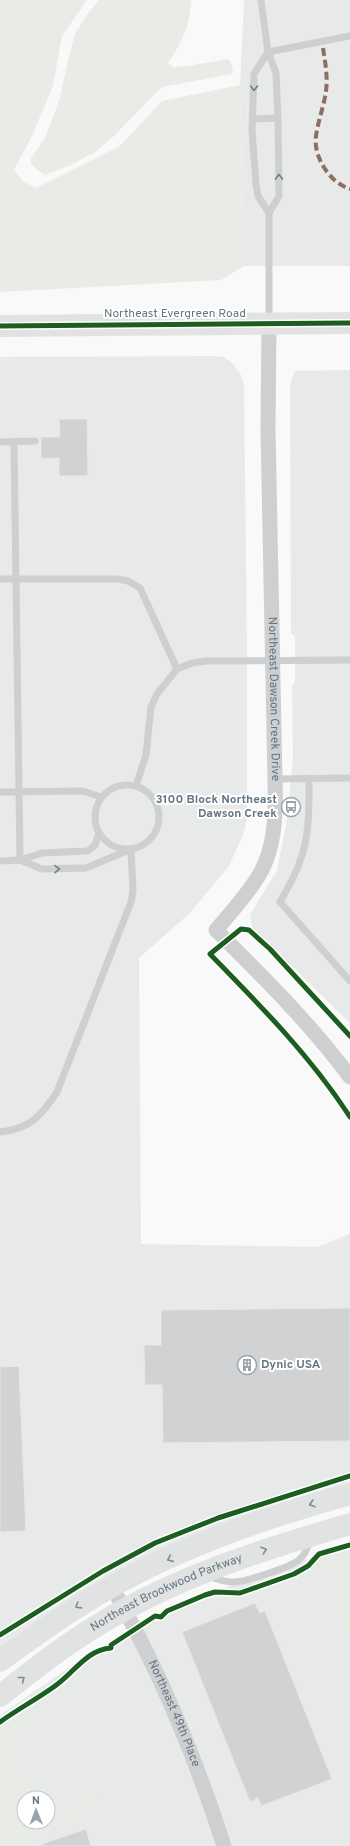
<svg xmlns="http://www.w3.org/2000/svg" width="350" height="1846" viewBox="0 0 350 1846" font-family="Overpass,sans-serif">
	<rect width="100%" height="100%" fill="#f9f9f9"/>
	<!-- built -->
	<path fill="#e8e9e9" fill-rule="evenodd" d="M244,0h106v266h-106l-4,-181z
		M214,356l10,1 8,6 9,12 3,10 3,271v162l-3,14 -15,34 -39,47 -51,45 2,286 177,3 32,-13v248l-48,16 -302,153v-1294z
		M350,370v653l-98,-96 -2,-12 27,-45 9,-44 7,-68 -1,-72 3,-4v-46l-4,-3 -1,-249 5,-13z
		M350,1545v301h-350v-131l96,-66 58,-30 79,-35zM24,1798h24v24h-24z"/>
	<!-- green -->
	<path fill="#e8ebe6" d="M0,0h87l-25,36 -9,50 -22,52 -17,32 10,12 12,6 84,-42 42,-45 78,-16 4,181 -23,14 -221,12z
		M99,0h92c-1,25 -9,43 -23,63l5,4 14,-1 42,-7 4,10 -1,5 -70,13 -49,50 -18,15 -24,13 -26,10c-6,-3 -8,-7 -14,-10v-7l14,-20 14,-37 11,-49 5,-18 11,-18z
		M350,1551v95l-27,-86z
		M19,1713l7,9 -2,2 4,6v6l-15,6 24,56h-13v14l-14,-6 -10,2v-93l6,8z
		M95,1795l4,13 -51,17v-13z
		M5,1810h6l12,5 1,7 18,2 5,11 -28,11h-19v-34z"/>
	<!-- building -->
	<path fill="#d0d2d3" stroke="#e8e8e8" d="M59,419h28l1,57h-29v-18l-18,1v-22h19z
		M350,1308v133l-187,2 -1,-58h-17l-1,-40h17v-35z
		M19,1366l7,165 -26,1v-165z
		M255,1603l5,10 5,-2 67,168 -71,27 -3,-8 -8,4 -68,-170z
		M86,1829l5,17h-49v-2z"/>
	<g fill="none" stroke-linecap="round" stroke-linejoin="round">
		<!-- lane -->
		<path stroke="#cecfd0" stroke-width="7" d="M261,0l7,52 8,21 2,45 1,78 -10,17v108
			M253,119l25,-1
			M269,213l-11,-17 -2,-12 -4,-53 2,-57 14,-22 82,-16
			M0,442l35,-1
			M14,442l6,418
			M0,579h117l11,2 12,7 37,81
			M309,778c0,28 1,59 -10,86 -5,13 -12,26 -19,38l70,79
			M275,779l75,-1
			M95 817a32 32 0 1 1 64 0a32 32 0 1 1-64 0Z
			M136,786l10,-31 5,-48 6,-13 20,-25 15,-6 14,-2 143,-1
			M0,792l82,-1 20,6
			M0,861l20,-1 22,-7 46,-2 7,-6 4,-12
			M0,1132c30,-3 41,-16 57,-40l74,-190 2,-11 -2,-42 -45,19 -44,1 -22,-9
			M208,1576c8,3 16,6 25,6 12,0 59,-15 67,-23 6,-5 8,-13 11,-20"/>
		<!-- street -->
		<g stroke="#cecfd0" stroke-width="15">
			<path id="s1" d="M269,323l-1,106 7,350c1,34 1,72 -19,101 -12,18 -26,34 -40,50 48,48 94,93 134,147"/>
			<path id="s2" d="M112,1587c47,82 83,169 112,259"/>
		</g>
		<!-- primary -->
		<g stroke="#e1e2e2" stroke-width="22">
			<path d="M0,326l350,-3"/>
			<path d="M0,1661c36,-26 72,-52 111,-74 74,-42 157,-70 239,-93"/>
			<path id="s3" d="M0,1696c32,-25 63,-50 98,-71 77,-48 166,-76 252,-101"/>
		</g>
		<!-- quiet -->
		<path stroke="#8d6e63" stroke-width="4" stroke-dasharray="8 4" stroke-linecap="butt" d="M323,48c2,13 5,29 3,43 -2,15 -8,30 -10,45 -3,21 14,47 34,53"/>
		<defs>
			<path id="cycleway" d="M0,326l350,-3
				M350,1036l-80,-87 -21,-19 -8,-1 -31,25c50,51 101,103 140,163
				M0,1635l103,-64 52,-28 63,-25 132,-42
				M0,1722c18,-13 37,-23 55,-36 19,-13 31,-36 56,-38v-3l44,-29 6,1 6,-6 38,-16 10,-3 25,1 54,-19 14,-8 11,-12 31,-9"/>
		</defs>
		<!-- cycleway casing -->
		<use href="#cycleway" stroke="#fff" stroke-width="8"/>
		<!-- cycleway -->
		<use href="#cycleway" stroke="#1b5e20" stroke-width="5"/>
	</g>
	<!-- one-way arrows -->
	<defs><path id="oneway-chevron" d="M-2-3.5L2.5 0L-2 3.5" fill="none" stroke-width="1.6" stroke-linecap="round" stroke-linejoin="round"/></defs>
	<g stroke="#707f8b">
		<use href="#oneway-chevron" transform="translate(254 88) rotate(90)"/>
		<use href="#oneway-chevron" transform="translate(279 177) rotate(-91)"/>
		<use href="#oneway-chevron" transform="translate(57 869) rotate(-2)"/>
	</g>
	<g stroke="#7e8c96">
		<use href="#oneway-chevron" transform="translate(312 1504) rotate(163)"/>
		<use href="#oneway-chevron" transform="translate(264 1550) rotate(-19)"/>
		<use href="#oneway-chevron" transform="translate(170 1559) rotate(156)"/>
		<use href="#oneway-chevron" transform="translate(78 1606) rotate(148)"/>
		<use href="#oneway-chevron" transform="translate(22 1679) rotate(-38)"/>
	</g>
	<!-- icons -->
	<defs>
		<symbol id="bus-ring" viewBox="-11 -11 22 22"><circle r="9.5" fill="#fff" stroke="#99a4ac" stroke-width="1.5"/><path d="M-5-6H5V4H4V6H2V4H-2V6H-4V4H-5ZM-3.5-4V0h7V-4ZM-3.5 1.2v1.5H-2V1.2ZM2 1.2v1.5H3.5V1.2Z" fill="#99a4ac"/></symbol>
		<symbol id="building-ring" viewBox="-11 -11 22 22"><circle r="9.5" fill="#fff" stroke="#99a4ac" stroke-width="1.5"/><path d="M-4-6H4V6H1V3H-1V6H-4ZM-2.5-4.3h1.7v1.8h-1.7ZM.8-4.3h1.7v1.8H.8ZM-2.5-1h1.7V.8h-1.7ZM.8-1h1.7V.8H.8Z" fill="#99a4ac"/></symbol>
	</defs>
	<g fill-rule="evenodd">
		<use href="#bus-ring" x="280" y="796" width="22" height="22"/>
		<use href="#building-ring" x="236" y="1354" width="22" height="22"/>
	</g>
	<g text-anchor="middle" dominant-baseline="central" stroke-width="4" stroke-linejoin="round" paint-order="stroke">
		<!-- street labels -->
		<g font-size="12" fill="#657683" stroke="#fff">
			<text x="175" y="314">Northeast Evergreen Road</text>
			<text stroke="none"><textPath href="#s1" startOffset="376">Northeast Dawson Creek Drive</textPath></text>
			<text stroke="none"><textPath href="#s3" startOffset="197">Northeast Brookwood Parkway</textPath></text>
			<text stroke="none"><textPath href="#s2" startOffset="141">Northeast 49th Place</textPath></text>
		</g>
		<!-- poi labels -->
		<g font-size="12" font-weight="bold" fill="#657683" stroke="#fff" text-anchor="end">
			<text x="277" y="800">3100 Block Northeast<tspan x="277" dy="14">Dawson Creek</tspan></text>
			<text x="261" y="1365" text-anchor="start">Dynic USA</text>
		</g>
	</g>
	<!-- north arrow -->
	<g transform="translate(36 1810) rotate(359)"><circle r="19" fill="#ffffff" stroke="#c1c8cd"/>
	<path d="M0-3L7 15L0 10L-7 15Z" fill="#99a4ac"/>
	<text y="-6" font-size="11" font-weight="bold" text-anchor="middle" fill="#657683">N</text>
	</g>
</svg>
